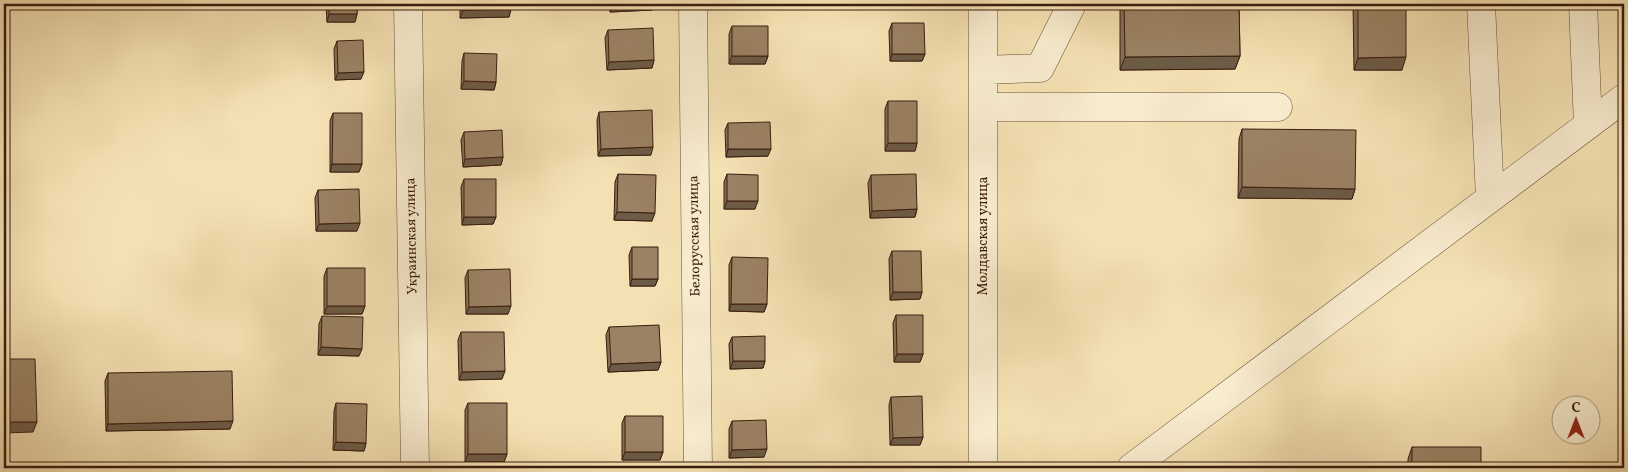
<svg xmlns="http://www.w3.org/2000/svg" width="1628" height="472" viewBox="0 0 1628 472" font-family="Vollkorn,serif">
	<rect width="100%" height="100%" fill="#f4e1b3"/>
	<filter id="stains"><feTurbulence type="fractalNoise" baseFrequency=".004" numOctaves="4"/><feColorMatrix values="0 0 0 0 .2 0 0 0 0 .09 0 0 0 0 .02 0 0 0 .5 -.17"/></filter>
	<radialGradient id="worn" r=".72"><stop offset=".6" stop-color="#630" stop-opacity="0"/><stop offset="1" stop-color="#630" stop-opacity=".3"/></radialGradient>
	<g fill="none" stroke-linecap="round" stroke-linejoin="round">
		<defs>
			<path id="minor" d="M408,4l7,464
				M693,4l5,464
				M983,4v464
				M1481,4l9,194
				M1583,4l5,121
				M983,70l57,-2 32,-64
				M983,107h295
				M1131,468l493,-370"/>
		</defs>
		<!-- minor casing -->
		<use href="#minor" stroke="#684d37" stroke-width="29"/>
		<!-- minor -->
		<use href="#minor" stroke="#f8ecce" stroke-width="28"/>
	</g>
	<!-- wall -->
	<path fill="#857056" stroke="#3a1c0e" d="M326,4h31v10l-2,8h-28z
		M460,4h51v5l-2,8 -49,1z
		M610,4h44l-2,6 -42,2z
		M1120,4h119l1,52 -5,13 -115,1z
		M1353,4h53l-4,66h-48z
		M892,23l33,31 -3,7h-32l-1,-30z
		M732,26l36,30 -3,8h-36v-30z
		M608,30l46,30 -2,8 -45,2 -2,-32z
		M337,41l24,38 -26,1 -1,-31z
		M464,53l32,29 -2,8 -33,-1 1,-28z
		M888,101l29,42 -2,8h-30v-42z
		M599,112l52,43 -53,1 -1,-36z
		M333,113l29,51 -3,8h-29v-51z
		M728,123l40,33 -42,1 -1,-27z
		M1242,129l113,60 -3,10 -114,-1 1,-59z
		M464,132l39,25 -2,8 -38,2 -2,-27z
		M618,174l34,47 -38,-1 1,-38z
		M727,174l28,35h-31v-27z
		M871,175l46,34 -2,8 -45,1 -2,-35z
		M464,179l32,38 -3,7 -31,1 -1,-38z
		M318,190l39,41h-41l-1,-33z
		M632,247l26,32 -3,7h-25l-1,-31z
		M892,251l30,41 -2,7 -30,1 -1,-41z
		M732,257l35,47 -3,8 -35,-1v-46z
		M327,268l38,38 -3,8h-38v-38z
		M468,270l40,44h-42l-1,-36z
		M896,315l27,39 -3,8h-26l-1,-39z
		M322,316l37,40 -41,-1 1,-31z
		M609,327l52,35 -3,8 -50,2 -2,-37z
		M461,332l41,47 -43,1 -1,-40z
		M732,337l33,24 -2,7 -33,1 -1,-25z
		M108,373l122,56 -124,2 -1,-50z
		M891,397l32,40 -3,8h-30l-1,-40z
		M336,403l30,40 -2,8 -31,-1 1,-39z
		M468,403l39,51 -3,8h-39v-52z
		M625,416l38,36 -3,8h-38v-37z
		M732,421l32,36 -35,1v-29z
		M1412,447l69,21h-73v-9z"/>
	<!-- shaded-wall -->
	<path fill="#6c5b46" stroke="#3a1c0e" d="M613,4h41l-2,6 -42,2z
		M511,9l-2,8 -49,1 3,-8z
		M329,14h28l-2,8h-28z
		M892,54h33l-3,7h-32z
		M732,56h36l-3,8h-36z
		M1240,56l-5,13 -115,1 5,-13z
		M1406,57l-4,13h-48l4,-12z
		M654,60l-2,8 -45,2 2,-8z
		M364,72l-3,7 -26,1 3,-7z
		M464,81l32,1 -2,8 -33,-1z
		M888,143h29l-2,8h-30z
		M653,147l-2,8 -53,1 3,-7z
		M728,149h43l-3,7 -42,1z
		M503,157l-2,8 -38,2 2,-8z
		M332,164h30l-3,8h-29z
		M1242,187l113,2 -3,10 -114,-1z
		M727,201h31l-3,8h-31z
		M917,209l-2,8 -45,1 2,-7z
		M617,212l38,1 -3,8 -38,-1z
		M464,217h32l-3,7 -31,1z
		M360,223l-3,8h-41l3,-7z
		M632,279h26l-3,7h-25z
		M893,292h29l-2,7 -30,1z
		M731,304h36l-3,8 -35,-1z
		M327,306h38l-3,8h-38z
		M511,306l-3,8h-42l3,-7z
		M321,347l41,2 -3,7 -41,-1z
		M897,354h26l-3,8h-26z
		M733,361h32l-2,7 -33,1z
		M661,362l-3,8 -50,2 3,-8z
		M505,371l-3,8 -43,1 3,-8z
		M233,421l-3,8 -124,2 2,-7z
		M4,422h33l-4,10 -29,1z
		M923,437l-3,8h-30l3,-7z
		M336,442l30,1 -2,8 -31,-1z
		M767,449l-3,8 -35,1 3,-8z
		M625,452h38l-3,8h-38z
		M468,454h39l-3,8h-39z"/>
	<!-- building -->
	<path fill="#9b8264" stroke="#3a1c0e" d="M329,4h28v10h-28z
		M463,4h48v5l-48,1z
		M1124,4h115l1,52 -115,1z
		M1358,4h48v53l-48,1z
		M892,23h32l1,31h-33z
		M732,26h36v30h-36z
		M653,28l1,32 -45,2 -1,-32z
		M363,40l1,32 -26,1 -1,-32z
		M464,53l33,1 -1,28 -32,-1z
		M888,101h29v42h-29z
		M652,110l1,37 -52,2 -2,-37z
		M333,113h29v51h-30z
		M770,122l1,27h-43v-26z
		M1242,129l114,1 -1,59 -113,-2z
		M502,130l1,27 -38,2 -1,-27z
		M618,174l38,1 -1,38 -38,-1z
		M727,174l31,1v26h-31z
		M916,174l1,35 -45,2 -1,-36z
		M464,179h32v38h-32z
		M359,189l1,34 -41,1 -1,-34z
		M632,247h26v32h-26z
		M892,251h29l1,41h-29z
		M732,257l36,1 -1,46h-36z
		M327,268h38v38h-38z
		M510,269l1,37 -42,1 -1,-37z
		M896,315h27v39h-26z
		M322,316l41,1 -1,32 -41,-2z
		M659,325l2,37 -50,2 -2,-37z
		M461,332h43l1,39 -43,1z
		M765,336v25h-32l-1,-24z
		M4,359h31l2,63h-33z
		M232,371l1,50 -125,3v-51z
		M922,396l1,41 -30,1 -2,-41z
		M336,403l31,1 -1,39 -30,-1z
		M468,403h39v51h-39z
		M625,416h38v36h-38z
		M766,420l1,29 -35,1v-29z
		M1412,447h69v21h-69z"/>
	<g text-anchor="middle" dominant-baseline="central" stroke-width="4" stroke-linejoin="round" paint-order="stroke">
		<!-- street labels -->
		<g font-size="14" fill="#3a1c0e" stroke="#f8ecce">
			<text transform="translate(412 236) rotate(-91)">Украинская улица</text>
			<text transform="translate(695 236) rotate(-91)">Белорусская улица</text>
			<text transform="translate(983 236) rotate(-90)">Молдавская улица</text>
		</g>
	</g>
	<!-- margin -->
	<rect width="1628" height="472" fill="none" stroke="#f4e1b3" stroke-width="20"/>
	<rect x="5" y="5" width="1618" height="462" fill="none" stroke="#3a1c0e" stroke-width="2.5"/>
	<rect x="10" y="10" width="1608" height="452" fill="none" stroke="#3a1c0e"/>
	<!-- north arrow -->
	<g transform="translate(1576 420)"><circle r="24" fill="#f8ecce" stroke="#ac9981"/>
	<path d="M0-4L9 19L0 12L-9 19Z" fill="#8f2418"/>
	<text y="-8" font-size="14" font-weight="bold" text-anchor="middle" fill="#3a1c0e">С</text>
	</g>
	<rect width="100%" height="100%" filter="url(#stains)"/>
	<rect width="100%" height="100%" fill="url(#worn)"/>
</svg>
